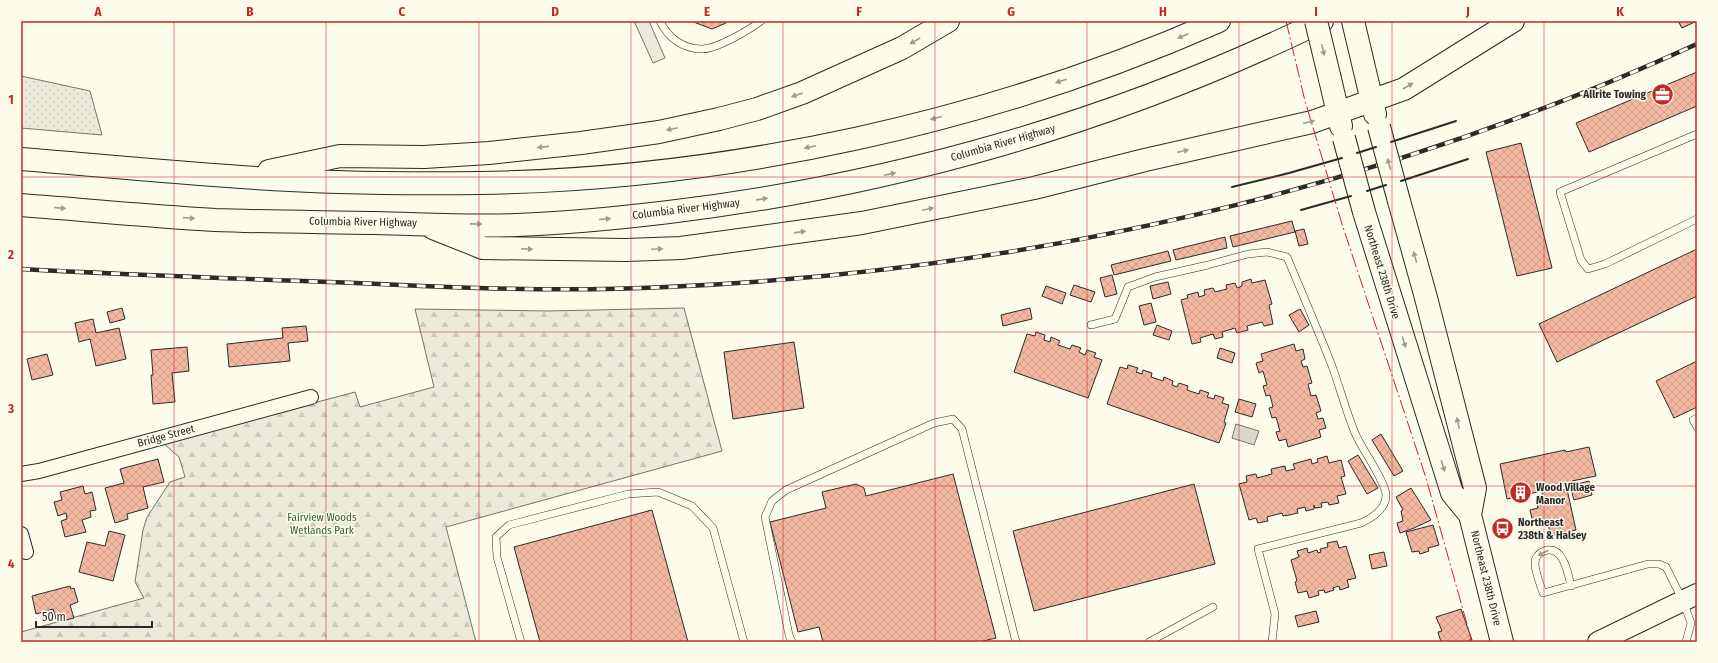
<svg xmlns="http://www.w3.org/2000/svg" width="1718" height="663" viewBox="0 0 1718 663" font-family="'Fira Sans Condensed',sans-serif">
	<defs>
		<pattern id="grass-dots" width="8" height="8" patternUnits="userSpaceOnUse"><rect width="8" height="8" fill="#ecebdb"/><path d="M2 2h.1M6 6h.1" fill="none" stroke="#cbcabc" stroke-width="1.8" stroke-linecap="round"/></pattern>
		<pattern id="forest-firs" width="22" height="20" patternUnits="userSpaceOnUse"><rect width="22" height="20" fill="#ecebdb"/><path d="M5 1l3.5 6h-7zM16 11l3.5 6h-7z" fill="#cbcabc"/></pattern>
		<pattern id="building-cross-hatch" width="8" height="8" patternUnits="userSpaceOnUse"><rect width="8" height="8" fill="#f2b8a0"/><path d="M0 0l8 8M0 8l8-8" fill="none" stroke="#d09e8a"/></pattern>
	</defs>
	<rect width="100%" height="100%" fill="#fdfbea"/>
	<!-- grass -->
	<path fill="url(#grass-dots)" stroke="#74746e" d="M21,76l69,15 12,44 -81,-7z"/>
	<!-- forest -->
	<path fill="url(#forest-firs)" stroke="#74746e" d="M684,308l38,143 -276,76 30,115h-455v-10l123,-34 -9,-16 8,-52 4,-13 23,-35 15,-5 -6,-20 -16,-14 192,-51 5,15 74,-20 -19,-78 134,2z"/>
	<!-- parking -->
	<path fill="#eceadb" stroke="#74746e" d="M634,21h15l16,37 -12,5z"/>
	<!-- water -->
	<path fill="#d8d7c9" stroke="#74746e" d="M1236,424l23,7 -5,14 -22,-7z"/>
	<!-- building -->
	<path fill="url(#building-cross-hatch)" stroke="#2b2b2b" d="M691,21h34l1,2 -14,6z
		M1678,21h19l-15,7z
		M1697,72v34l-108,46 -13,-29z
		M1521,143l31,125 -35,8 -31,-124z
		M1292,221l3,11 -62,15 -3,-11z
		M1304,229l4,15 -9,2 -4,-15z
		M1225,237l2,11 -51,12 -3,-10z
		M1697,249v47l-140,66 -18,-38z
		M1168,251l3,10 -57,14 -3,-10z
		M1112,275l5,19 -12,3 -5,-19z
		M1251,279l1,4 13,-3 7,24 -3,1 4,19 -9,2 -2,-4 -15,4 1,4 -11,3 -2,-5 -13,4 1,5 -8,2 -2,-5 -13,4 1,4 -9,2 -11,-44 7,-2 -1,-3 11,-3 1,5 6,-2 -1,-5 9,-2 2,4 12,-3 -1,-4 9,-2 2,5 5,-2v-4z
		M1168,282l3,12 -18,5 -3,-13z
		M1074,285l21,7 -4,10 -21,-7z
		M1046,286l20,7 -4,11 -20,-8z
		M1151,303l5,19 -12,3 -5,-19z
		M122,308l3,11 -15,4 -3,-11z
		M1030,308l2,11 -29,7 -2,-11z
		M1300,309l9,16 -10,7 -10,-17z
		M93,319l3,14 23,-5 7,31 -30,7 -6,-27 -11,3 -4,-19z
		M1157,325l15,6 -3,9 -16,-5z
		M306,326l2,15 -20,2 2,18 -61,6 -2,-23 56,-6 -1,-10z
		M1036,332l9,3 -1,5 6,2 1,-5 9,4 -2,4 12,4 2,-4 9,3 -2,4 6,3 2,-5 9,3 -2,4 8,3 -14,38 -74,-26 13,-38 8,2z
		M794,342l10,66 -71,11 -9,-67z
		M1294,344l2,7 7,-2 2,10 -4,2 2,6 4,-1 5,17 -4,1 3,12 5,-1 5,16 -5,2 2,6 5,-1 3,10 -7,2 2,7 -33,10 -2,-8 -7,2 -3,-9 4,-1 -4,-14 -4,1 -3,-10 4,-1 -3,-12 -4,1 -3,-10 4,-1 -4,-14 -4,2 -3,-10 7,-2 -2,-7z
		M187,347l2,24 -17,2 3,29 -22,2 -2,-29h2l-2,-25z
		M1220,348l15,5 -3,10 -15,-5z
		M47,354l6,21 -21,5 -5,-21z
		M1697,361v46l-23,11 -18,-37z
		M1128,365l10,3 -2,4 6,2 1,-4 9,3 -1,4 12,4 1,-4 9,4 -1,4 5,2 2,-4 9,3 -1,4 12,4 1,-4 9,3 -2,4 7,2 1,-4 9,3 -2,5 7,2 -5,17 2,1 -7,20 -112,-39 13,-37 7,2z
		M1239,399l17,5 -4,13 -17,-5z
		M1381,434l22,37 -9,5 -22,-36z
		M1589,447l7,29 -24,5 1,3 -17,4 1,3 10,-2 9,41 -25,6 -3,-12 -6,1 -1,-4 -8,2 -3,-13 8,-2 -1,-5 6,-1 -1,-11 -35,8 -7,-35 65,-14 1,2z
		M1358,455l20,33 -11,6 -19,-33z
		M1327,456l2,7 12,-3 4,16 -4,1 5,17 -9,2 2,7 -10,2 -1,-3 -7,1 1,4 -7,1 -1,-3v4l-8,2 -1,-4 -8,2 1,4 -9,2 -6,1 -1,-3 -15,4 1,4 -10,2 -2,-5 -7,2 -10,-36 8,-2 -1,-6 10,-2 1,4 15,-4 -1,-5 14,-3 1,5 9,-2 -2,-5 18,-5 1,5 6,-2 -1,-3z
		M158,459l6,23 -21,5 5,21 -21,6 1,5 -13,4 -10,-35 19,-5 -4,-14z
		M953,474l43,164 -17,4h-156l-4,-15 -21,5 -28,-110 56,-14 -4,-16 34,-8 8,4 2,8z
		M1589,481l3,14 -18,5 -4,-14z
		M1194,484l21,80 -181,47 -21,-80z
		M83,486l2,8 7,-2 4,18 -6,1 1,6 -9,3 4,12 -21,5 -4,-16 6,-2 -1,-6 -8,3 -4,-14 8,-2 -2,-8z
		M1411,488l20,32 -17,8 -14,5 -3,-10 6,-2 -2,-10 2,-1 -7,-13z
		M652,510l36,132h-148l-26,-95z
		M1433,525l6,20 -11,3 1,3 -9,3 -1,-3 -7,1 -6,-20z
		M109,531l16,4 -12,46 -34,-9 8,-30 18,4z
		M1337,541l2,7 7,-2 10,32 -9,2 2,7 -9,3 -1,-4 -6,2 1,2 -9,3 -1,-3 -6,1 1,4 -10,3 -2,-7 -9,2 -3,-11 2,-1 -6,-21 8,-3 -2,-6 10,-3 1,5 9,-3 1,3 3,-1 -1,-3 8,-2 -1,-4z
		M1384,552l3,14 -15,3 -3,-14z
		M70,586l1,3 3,-1 4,14 -8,3 4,13 -17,4 -4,-13 -17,5 -4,-18z
		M1461,609l11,31h-3l1,2h-29l-3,-10 4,-1 -6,-14z
		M1316,611l3,11 -21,5 -3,-11z"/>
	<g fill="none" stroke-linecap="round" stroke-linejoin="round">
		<defs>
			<path id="lane" d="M660,21c8,17 23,28 42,28 15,0 47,-19 59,-28
				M1697,134l-137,58 21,68 7,9 17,-5 92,-45
				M1091,325l24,-6 13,-32 27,-10 53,-12 40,-11 19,-2 20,5c15,36 31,73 45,109 8,22 14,45 23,67 6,15 30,47 31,62 0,14 -14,23 -25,28l-103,26 17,65 -3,28
				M1697,418l-4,2 4,7
				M1571,586c-3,-13 -8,-42 -27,-35 -5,2 -9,6 -9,12 0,9 5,21 8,30l105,-29h11l7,3 17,34 8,22 -5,19
				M521,642l-24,-85 -1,-20 13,-12 119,-31 30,-2 34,14 21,22 31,114
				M792,642l-3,-7 -24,-118 7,-16 14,-11 148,-67 19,-4 9,10 54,213
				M1149,642l64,-35"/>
			<path id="street" d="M21,474l18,-3 272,-74
				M21,534l5,18"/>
			<path id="secondary" d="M1598,642l99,-48"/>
			<path id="highway" d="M1353,21l22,93
				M1330,79l11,47
				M21,159c73,6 147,13 220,18 79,6 160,7 239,6 250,-4 510,-61 739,-162
				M269,171l71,-15 84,1 65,-4 92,-10 78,-11 60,-13 38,-10 45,-16 100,-45 46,-27
				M1399,201l26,93 50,194 -5,27 32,127
				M21,205c64,5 129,11 194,15 53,2 107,2 160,3 47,1 94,4 141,2 51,-2 103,-7 153,-13 226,-27 448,-91 653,-191
				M1364,212l88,281 18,22
				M433,228l50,20 143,2 55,-2 181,-25 172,-35 111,-28 167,-38 92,-33 109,-68"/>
		</defs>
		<!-- lane casing -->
		<use href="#lane" stroke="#2b2b2b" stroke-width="8"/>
		<!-- street casing -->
		<use href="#street" stroke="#2b2b2b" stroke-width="16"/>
		<!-- secondary casing -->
		<use href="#secondary" stroke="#2b2b2b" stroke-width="22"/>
		<!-- highway casing -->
		<use href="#highway" stroke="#2b2b2b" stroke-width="24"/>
		<!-- lane -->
		<use href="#lane" stroke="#fdfbea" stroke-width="7"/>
		<!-- street -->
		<use href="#street" stroke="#fdfbea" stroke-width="14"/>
		<!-- secondary -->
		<use href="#secondary" stroke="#fdfbea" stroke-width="20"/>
		<!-- highway -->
		<use href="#highway" stroke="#fdfbea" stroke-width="22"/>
		<defs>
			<path id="rail" d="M21,269c112,6 223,10 335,14 103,5 206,9 310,4 355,-15 707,-95 1031,-243"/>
		</defs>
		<!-- rail casing -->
		<use href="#rail" stroke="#2b2b2b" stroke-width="4.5"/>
		<!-- rail -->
		<use href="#rail" stroke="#fdfbea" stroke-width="3" stroke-dasharray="9" stroke-linecap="butt"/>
		<defs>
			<path id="highway-bridge" d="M1316,21l14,58
				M1379,127l20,74
				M1344,138l20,74"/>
		</defs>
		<!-- highway-bridge casing -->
		<use href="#highway-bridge" stroke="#2b2b2b" stroke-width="24" stroke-linecap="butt"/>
		<!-- highway-bridge -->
		<use href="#highway-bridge" stroke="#fdfbea" stroke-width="22"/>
		<!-- wall -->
		<path stroke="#2b2b2b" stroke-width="2" d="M1391,142l65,-21
			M1357,153l19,-6
			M1401,181l67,-22
			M1232,187l57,-14 53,-15
			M1367,191l19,-6
			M1301,210l50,-14"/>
		<!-- power -->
		<path stroke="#c62828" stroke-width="1" stroke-dasharray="14 3 2 3" stroke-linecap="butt" d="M1286,21l19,80 37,123 84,254 46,164"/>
	</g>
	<!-- one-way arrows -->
	<defs><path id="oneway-solid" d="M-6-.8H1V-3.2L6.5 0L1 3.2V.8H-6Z"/></defs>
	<g fill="#9e9d94">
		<use href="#oneway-solid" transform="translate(1183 36) rotate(157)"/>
		<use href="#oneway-solid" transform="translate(915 41) rotate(150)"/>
		<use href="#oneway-solid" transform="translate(1323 50) rotate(77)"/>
		<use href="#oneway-solid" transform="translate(1061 81) rotate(162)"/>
		<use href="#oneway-solid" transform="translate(1408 86) rotate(-30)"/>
		<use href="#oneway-solid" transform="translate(797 95) rotate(161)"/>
		<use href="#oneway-solid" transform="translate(936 118) rotate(165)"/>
		<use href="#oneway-solid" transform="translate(1309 122) rotate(-14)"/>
		<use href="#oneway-solid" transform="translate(672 129) rotate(168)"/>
		<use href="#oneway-solid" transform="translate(543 147) rotate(174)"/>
		<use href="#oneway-solid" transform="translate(810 147) rotate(169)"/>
		<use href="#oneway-solid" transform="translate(1183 151) rotate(-13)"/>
		<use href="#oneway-solid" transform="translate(1389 164) rotate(-105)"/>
		<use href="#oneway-solid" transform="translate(890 174) rotate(-13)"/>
		<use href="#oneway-solid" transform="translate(762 199) rotate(-8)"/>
		<use href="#oneway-solid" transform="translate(60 208) rotate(5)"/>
		<use href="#oneway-solid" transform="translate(928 209) rotate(-12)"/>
		<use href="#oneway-solid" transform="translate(189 218) rotate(4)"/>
		<use href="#oneway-solid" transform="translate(605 219) rotate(-5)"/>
		<use href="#oneway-solid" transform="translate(476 224) rotate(1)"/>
		<use href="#oneway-solid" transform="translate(800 232) rotate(-8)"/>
		<use href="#oneway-solid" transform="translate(527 249) rotate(2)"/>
		<use href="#oneway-solid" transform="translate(657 249) rotate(-3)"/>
		<use href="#oneway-solid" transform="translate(1415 257) rotate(-106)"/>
		<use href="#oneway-solid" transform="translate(1404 342) rotate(73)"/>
		<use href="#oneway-solid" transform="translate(1458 423) rotate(-104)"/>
		<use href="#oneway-solid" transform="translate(1443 466) rotate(73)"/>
		<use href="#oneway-solid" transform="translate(1543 553) rotate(152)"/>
	</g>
	<!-- grid -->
	<path fill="none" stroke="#c62828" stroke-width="1" stroke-opacity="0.55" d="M174,21v621M326,21v621M479,21v621M631,21v621M783,21v621M935,21v621M1087,21v621M1239,21v621M1392,21v621M1544,21v621M21,177h1676M21,332h1676M21,486h1676"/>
	<!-- icons -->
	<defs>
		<symbol id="office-disc" viewBox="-11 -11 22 22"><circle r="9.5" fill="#c62828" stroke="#fdfbea"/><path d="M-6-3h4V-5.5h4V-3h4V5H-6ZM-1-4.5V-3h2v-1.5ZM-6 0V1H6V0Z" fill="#fff"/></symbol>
		<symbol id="building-disc" viewBox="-11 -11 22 22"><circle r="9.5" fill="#c62828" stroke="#fdfbea"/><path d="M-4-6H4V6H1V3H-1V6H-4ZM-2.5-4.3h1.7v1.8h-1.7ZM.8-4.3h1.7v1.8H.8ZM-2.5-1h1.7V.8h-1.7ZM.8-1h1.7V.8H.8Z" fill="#fff"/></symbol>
		<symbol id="bus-disc" viewBox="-11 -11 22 22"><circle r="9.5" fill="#c62828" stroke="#fdfbea"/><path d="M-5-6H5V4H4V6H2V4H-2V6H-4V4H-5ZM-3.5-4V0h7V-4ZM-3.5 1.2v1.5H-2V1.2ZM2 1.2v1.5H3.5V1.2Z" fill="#fff"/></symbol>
	</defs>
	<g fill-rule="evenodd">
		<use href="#office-disc" x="1650" y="82" width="25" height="25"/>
		<use href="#building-disc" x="1508" y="480" width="25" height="25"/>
		<use href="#bus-disc" x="1490" y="516" width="25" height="25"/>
	</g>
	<g text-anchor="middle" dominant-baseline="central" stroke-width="3" stroke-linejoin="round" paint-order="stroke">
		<!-- poi labels -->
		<g font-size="11" font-weight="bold" fill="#2b2b2b" stroke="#fdfbea" text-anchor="start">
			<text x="1646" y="94" text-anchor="end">Allrite Towing</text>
			<text x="1536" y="487">Wood Village<tspan x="1536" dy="13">Manor</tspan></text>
			<text x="1518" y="522">Northeast<tspan x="1518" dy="13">238th &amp; Halsey</tspan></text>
		</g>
		<!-- street labels -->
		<g font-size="11" fill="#2b2b2b" stroke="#fdfbea">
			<text transform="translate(1003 143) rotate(-16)">Columbia River Highway</text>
			<text transform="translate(686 209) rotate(-7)">Columbia River Highway</text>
			<text transform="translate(363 222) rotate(1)">Columbia River Highway</text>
			<text transform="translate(1382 272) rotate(73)">Northeast 238th Drive</text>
			<text transform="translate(166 436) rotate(-15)">Bridge Street</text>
			<text transform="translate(1486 578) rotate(76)">Northeast 238th Drive</text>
		</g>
		<!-- park labels -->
		<g font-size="11" fill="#34623c" stroke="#fdfbea">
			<text x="322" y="517">Fairview Woods<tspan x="322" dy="13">Wetlands Park</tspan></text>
		</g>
	</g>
	<!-- border -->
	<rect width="1718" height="663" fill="none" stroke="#fdfbea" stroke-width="44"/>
	<!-- scale -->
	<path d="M36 621v6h116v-6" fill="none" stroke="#2b2b2b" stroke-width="2"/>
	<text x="42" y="621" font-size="12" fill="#2b2b2b" stroke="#fdfbea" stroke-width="3" paint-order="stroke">50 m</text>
	<rect x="22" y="22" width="1674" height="619" fill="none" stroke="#c62828" stroke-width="1.5"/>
	<g font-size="13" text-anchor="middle" font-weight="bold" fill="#c62828">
		<text x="98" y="16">A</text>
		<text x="250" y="16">B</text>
		<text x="402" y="16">C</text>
		<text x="555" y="16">D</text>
		<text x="707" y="16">E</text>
		<text x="859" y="16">F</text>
		<text x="1011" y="16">G</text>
		<text x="1163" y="16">H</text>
		<text x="1316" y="16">I</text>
		<text x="1468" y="16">J</text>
		<text x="1620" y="16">K</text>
		<text x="11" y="104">1</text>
		<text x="11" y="259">2</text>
		<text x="11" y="413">3</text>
		<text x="11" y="568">4</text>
	</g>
</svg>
